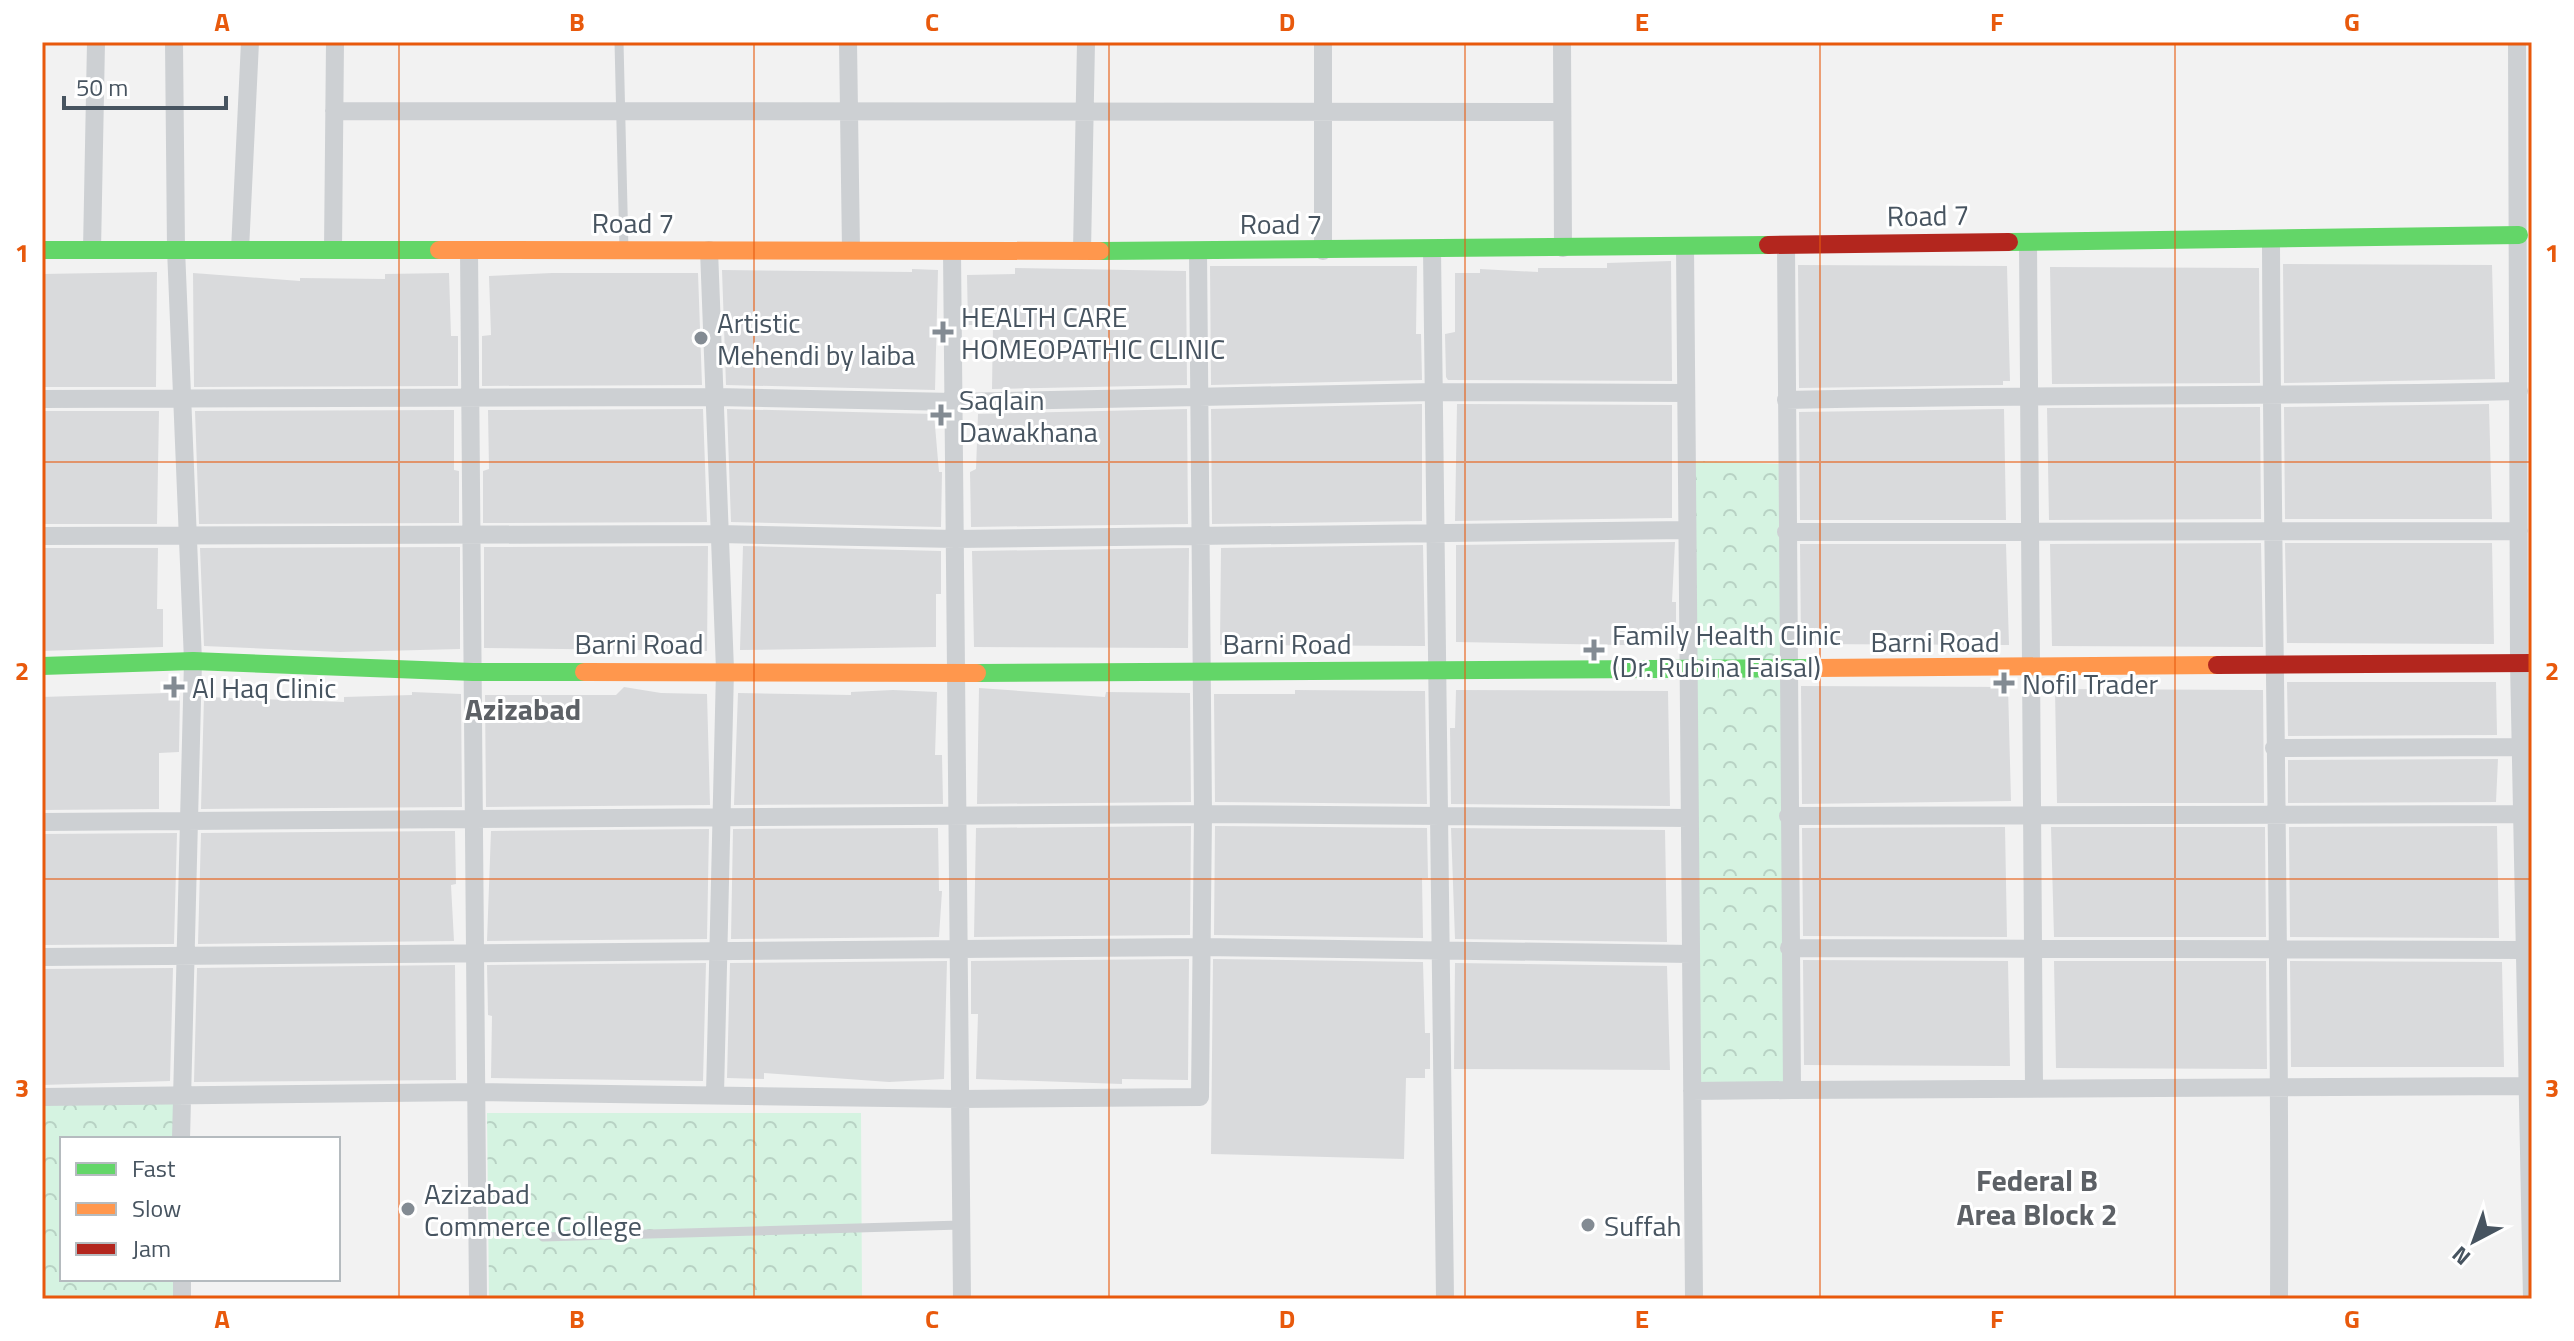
<svg xmlns="http://www.w3.org/2000/svg" width="2574" height="1341" viewBox="0 0 2574 1341" font-family="'Titillium Web',sans-serif">
	<defs>
		<pattern id="park-crowns" width="20" height="18" patternUnits="userSpaceOnUse" patternTransform="scale(2)"><rect width="20" height="18" fill="#d5f3e1"/><path d="M2 6a3 3 0 1 1 6 0M12 15a3 3 0 1 1 6 0" fill="none" stroke="#b8d2c4"/></pattern>
	</defs>
	<rect width="100%" height="100%" fill="#f2f2f2"/>
	<!-- park -->
	<path fill="url(#park-crowns)" d="M1687,461l99,3 6,626 -100,1z
		M181,1096v43h-119v140h120v20h-140v-202z
		M487,1113h374l1,186h-373z"/>
	<!-- building -->
	<path fill="#d9dadc" d="M1671,261l1,120 -224,-1 -2,-3 -1,-43 10,-2v-59h25v-4l58,3v-4h69v-5z
		M2283,264l209,1 3,114 -211,4z
		M1798,265l209,1 3,115h-7v4l-204,3z
		M1210,266h207l-1,68h5l1,46 -211,5z
		M2050,267l209,1 1,115 -208,1z
		M1015,268l171,3 1,114 -195,4 1,-64h-25l-1,-50 48,-1z
		M912,269l26,1 -3,120 -209,-5 -4,-115 190,2z
		M157,272l-1,115h-114v-113z
		M193,273l107,8v-3l85,1v-5l64,-1 2,63h7v50l-264,1z
		M552,273h146l4,112 -220,1v-50l9,-1 -2,-59z
		M1422,404v117l-210,3 -1,-115z
		M1457,404l215,1v113l-217,3z
		M2489,404l3,115h-207l-1,-112z
		M2260,407l1,112 -212,1 -2,-112z
		M703,409l4,113 -224,1v-52l6,-2 -1,-59z
		M727,409l207,5 5,58h3l-1,55 -210,-5z
		M1187,409l1,115 -217,3 -1,-55 6,-3 2,-55z
		M2004,409l2,111h-206l-1,-108z
		M454,410v60l5,1v52l-260,1 -4,-113z
		M42,411h117l-2,113h-115z
		M1675,542l-3,60h4v44l-220,-4v-97z
		M2261,543l2,104 -211,-1 -2,-102z
		M2285,543h207l2,101 -207,-1z
		M1800,544h206l3,101 -208,-1z
		M1423,545l2,101 -205,-1 1,-97z
		M708,546l-1,105 -223,-3v-101z
		M743,546l198,5v43h-5v53l-196,3z
		M460,547v102l-120,3 -136,-6 -4,-98z
		M42,548h116l-1,61h6v38l-121,4z
		M1189,548l-1,100 -214,-1 -2,-96z
		M2287,682h209l1,53 -209,1z
		M1801,686l207,1 3,114 -209,3z
		M624,687l37,6 46,1 3,111 -224,2 -1,-112h131z
		M979,688l126,9 1,-5 84,1 1,109 -214,2z
		M2055,689l208,1 1,113h-207z
		M893,690l44,2 -2,63h7l1,49 -209,1 4,-112 113,2v-3z
		M1295,690l130,1 2,113 -212,-2 -1,-108h81z
		M1456,690l212,1 2,115 -219,-2 -1,-76h5z
		M412,692l49,2 1,113 -261,2 3,-112 140,5v-5l68,-2z
		M168,693l12,3 -1,56 -20,1v56l-117,1v-113z
		M2498,759l-2,43 -208,1v-43z
		M1191,826l-1,109 -216,2 2,-109z
		M1215,826l212,2 1,50h-6l1,60 -209,-3z
		M2497,826l2,112 -209,-1 -1,-110z
		M2005,827l2,110 -204,-1 -1,-108z
		M2051,827h214l1,110h-212z
		M938,828l1,63h3l-3,46 -208,2 2,-110z
		M1451,828l214,2 2,112 -212,-3z
		M709,829l-2,110 -220,2 4,-110z
		M455,831l1,53 -5,1 3,56 -256,3 3,-111z
		M177,833l-3,111 -132,1v-111z
		M1189,959l-1,121 -66,-1v5l-146,-5 2,-65h-7v-53z
		M1213,959l210,3 2,71h5v36h-5v9h-19l-2,81 -193,-5z
		M1803,960l205,1 2,105 -206,-1z
		M947,961l-3,118 -55,3 -125,-9v6l-37,-1 3,-115z
		M2054,961h212l1,108 -211,-1z
		M2290,961l212,1 2,105h-213z
		M706,963l-3,118 -212,-3 1,-62 -4,-1 -1,-50z
		M1455,963l212,3 3,104 -216,-1z
		M455,965l1,115 -262,2 3,-114z
		M173,968l-3,113 -128,4v-116z"/>
	<g fill="none" stroke-linecap="round" stroke-linejoin="round">
		<!-- lane -->
		<path stroke="#cdd0d3" stroke-width="9" d="M619,42l5,208
			M543,1237l418,-12"/>
		<!-- street -->
		<path stroke="#cdd0d3" stroke-width="18" d="M174,42l2,207 17,412 -12,478
			M848,42l3,208
			M1323,42v209
			M1562,42l1,206
			M2517,42l2,621 13,636
			M334,111l1228,1
			M2271,239c1,353 10,707 8,1060
			M2028,242l6,845
			M1685,246l9,1053
			M92,250l4,-208
			M240,250l10,-208
			M333,250l2,-208
			M469,250l9,1049
			M709,250l16,420 -10,424
			M1432,250l13,1049
			M952,251l10,1048
			M1082,251l4,-209
			M42,399l673,-2 239,5 480,-10 252,1
			M1786,400c245,-6 489,-3 733,-9
			M1786,532l733,-1
			M42,536l678,-2 235,5 732,-9
			M2274,748l247,-1
			M1788,816l734,-2
			M42,822l1161,-8 487,4
			M1789,948l736,2
			M42,957l1161,-10 488,7
			M1792,1090l736,-4
			M1692,1091l100,-1 -6,-845
			M42,1097l435,-5 483,7 240,-2 3,-283 -5,-563
			M182,1279v20"/>
		<!-- fast -->
		<path stroke="#63d668" stroke-width="18" d="M2009,242l510,-7
			M42,250h397
			M1100,251l668,-6
			M42,666l151,-5 280,11h111
			M977,673l839,-5"/>
		<!-- slow -->
		<path stroke="#ff974d" stroke-width="18" d="M439,250l661,1
			M1816,668l401,-3
			M584,672l393,1"/>
		<!-- jam -->
		<path stroke="#b3261e" stroke-width="18" d="M1768,245l241,-3
			M2217,665l315,-2"/>
	</g>
	<!-- grid -->
	<path fill="none" stroke="#e8590c" stroke-width="2" stroke-opacity="0.55" d="M399,42v1257M754,42v1257M1109,42v1257M1465,42v1257M1820,42v1257M2175,42v1257M42,462h2490M42,879h2490"/>
	<!-- markers -->
	<g fill="#838b93" stroke="#fff" stroke-width="3">
		<path d="M939 320h8v8h8v8h-8v8h-8v-8h-8v-8h8z"/>
		<circle cx="701" cy="338" r="8"/>
		<path d="M937 403h8v8h8v8h-8v8h-8v-8h-8v-8h8z"/>
		<path d="M1590 638h8v8h8v8h-8v8h-8v-8h-8v-8h8z"/>
		<path d="M2000 671h8v8h8v8h-8v8h-8v-8h-8v-8h8z"/>
		<path d="M170 675h8v8h8v8h-8v8h-8v-8h-8v-8h8z"/>
		<circle cx="408" cy="1209" r="8"/>
		<circle cx="1588" cy="1225" r="8"/>
	</g>
	<g text-anchor="middle" dominant-baseline="central" stroke-width="6" stroke-linejoin="round" paint-order="stroke">
		<!-- street labels -->
		<g font-size="28" fill="#475460" stroke="#fff">
			<text transform="translate(1928 215) rotate(-1)">Road 7</text>
			<text x="633" y="222">Road 7</text>
			<text x="1281" y="223">Road 7</text>
			<text x="1935" y="641">Barni Road</text>
			<text x="639" y="643">Barni Road</text>
			<text x="1287" y="643">Barni Road</text>
		</g>
		<!-- poi labels -->
		<g font-size="28" fill="#475460" stroke="#fff" text-anchor="start">
			<text x="961" y="316">HEALTH CARE<tspan x="961" dy="32">HOMEOPATHIC CLINIC</tspan></text>
			<text x="717" y="322">Artistic<tspan x="717" dy="32">Mehendi by laiba</tspan></text>
			<text x="959" y="399">Saqlain<tspan x="959" dy="32">Dawakhana</tspan></text>
			<text x="1612" y="634">Family Health Clinic<tspan x="1612" dy="32">(Dr. Rubina Faisal)</tspan></text>
			<text x="2022" y="683">Nofil Trader</text>
			<text x="192" y="687">Al Haq Clinic</text>
			<text x="424" y="1193">Azizabad<tspan x="424" dy="32">Commerce College</tspan></text>
			<text x="1604" y="1225">Suffah</text>
		</g>
		<!-- neighbourhood labels -->
		<g font-size="30" font-weight="bold" fill="#5d6166" stroke="#fff">
			<text x="523" y="709">Azizabad</text>
			<text x="2037" y="1180">Federal B<tspan x="2037" dy="34">Area Block 2</tspan></text>
		</g>
	</g>
	<!-- border -->
	<rect width="2574" height="1341" fill="none" stroke="#ffffff" stroke-width="88"/>
	<!-- legend -->
	<rect x="60" y="1137" width="280" height="144" fill="#ffffff" stroke="#b5bbbf" stroke-width="2"/>
	<rect x="76" y="1163" width="40" height="12" fill="#63d668" stroke="#b5bbbf" stroke-width="2"/>
	<text x="132" y="1177" font-size="24" fill="#475460">Fast</text>
	<rect x="76" y="1203" width="40" height="12" fill="#ff974d" stroke="#b5bbbf" stroke-width="2"/>
	<text x="132" y="1217" font-size="24" fill="#475460">Slow</text>
	<rect x="76" y="1243" width="40" height="12" fill="#b3261e" stroke="#b5bbbf" stroke-width="2"/>
	<text x="132" y="1257" font-size="24" fill="#475460">Jam</text>
	<!-- north arrow -->
	<g transform="translate(2474 1241) rotate(221)" stroke="#ffffff" stroke-width="6" paint-order="stroke">
	<path d="M0-6L14 30L0 20L-14 30Z" fill="#475460"/>
	<text y="-12" font-size="22" font-weight="bold" text-anchor="middle" fill="#475460">N</text>
	</g>
	<!-- scale -->
	<path d="M64 96v12h162v-12" fill="none" stroke="#475460" stroke-width="4"/>
	<text x="76" y="96" font-size="24" fill="#475460" stroke="#ffffff" stroke-width="6" paint-order="stroke">50 m</text>
	<rect x="44" y="44" width="2486" height="1253" fill="none" stroke="#e8590c" stroke-width="3"/>
	<g font-size="26" text-anchor="middle" font-weight="bold" fill="#e8590c">
		<text x="222" y="31">A</text>
		<text x="577" y="31">B</text>
		<text x="932" y="31">C</text>
		<text x="1287" y="31">D</text>
		<text x="1642" y="31">E</text>
		<text x="1997" y="31">F</text>
		<text x="2352" y="31">G</text>
		<text x="22" y="262">1</text>
		<text x="2552" y="262">1</text>
		<text x="22" y="680">2</text>
		<text x="2552" y="680">2</text>
		<text x="22" y="1097">3</text>
		<text x="2552" y="1097">3</text>
		<text x="222" y="1328">A</text>
		<text x="577" y="1328">B</text>
		<text x="932" y="1328">C</text>
		<text x="1287" y="1328">D</text>
		<text x="1642" y="1328">E</text>
		<text x="1997" y="1328">F</text>
		<text x="2352" y="1328">G</text>
	</g>
</svg>
